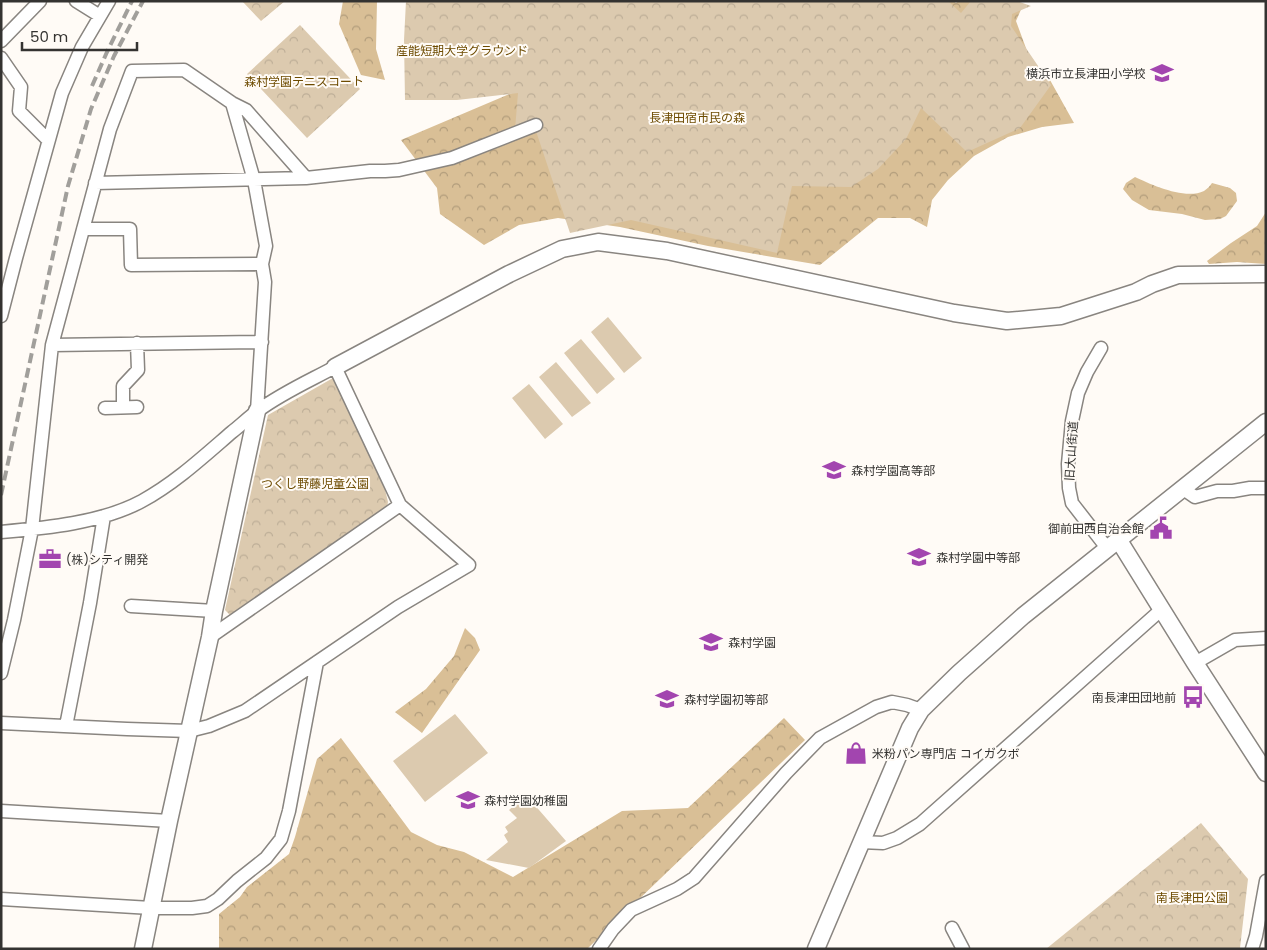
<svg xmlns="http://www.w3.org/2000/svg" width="1267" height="950" viewBox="0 0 1267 950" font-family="Poppins,'Noto Sans JP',sans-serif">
	<defs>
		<pattern id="forest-crowns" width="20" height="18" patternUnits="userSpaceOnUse" patternTransform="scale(1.25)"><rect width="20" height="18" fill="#d9bf96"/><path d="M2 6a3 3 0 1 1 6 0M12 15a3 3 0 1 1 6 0" fill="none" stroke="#b19c7b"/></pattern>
		<pattern id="park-crowns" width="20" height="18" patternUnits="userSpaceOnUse" patternTransform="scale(1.25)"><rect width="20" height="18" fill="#dccaaf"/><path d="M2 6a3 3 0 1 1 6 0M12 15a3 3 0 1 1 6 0" fill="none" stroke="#bdae97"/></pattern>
	</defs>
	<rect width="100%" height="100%" fill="#fffbf6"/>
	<!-- forest -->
	<path fill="url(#forest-crowns)" d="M343,1h34l-1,48 9,31 -24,-5 -22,-51z
		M509,1h445l2,2 2,-2h52l13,4 -7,16 14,38 20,21 24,43 -32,4 -34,10 -34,19 -26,24 -16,20 -5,27 -17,-9h-32l-58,47 -112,-19 -88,-19 -62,-9 -39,7 -35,20 -44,-31 -3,-26 -36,-48 111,-47z
		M1135,177c17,8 50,23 69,14 3,-2 6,-5 8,-8l18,5 6,5 1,8 -11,15 -6,3 -15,1 -23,-6 -33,-4 -17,-10 -9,-11 3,-6z
		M1266,212v52l-29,-2 -28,2 -2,-3 24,-18 26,-17z
		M465,628l10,10 5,12 -58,83 -27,-21 31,-23 28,-33z
		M784,718l21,22 -218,209h-368v-35l21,-17 7,-10 42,-33 6,-17 22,-78 24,-21 70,94 26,13 27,7 49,25 109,-66 66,-3z"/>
	<!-- park -->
	<path fill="url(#park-crowns)" d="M242,1h43l-24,20z
		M406,1h542l13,12 10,-12h46l14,5 -19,8 -1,12 40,59 -31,43 -53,24 -46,-44 -15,31 -28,30 -27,18 -59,-1 -15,67 -146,-33 -61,13 -38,-114 -17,11 3,-37 -61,7h-52l-1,-60z
		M300,25l60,64 -53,49 -60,-64z
		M333,378l50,103 5,21 -1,5 -156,109 -6,-6 43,-195z
		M1201,823l47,56 -8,69 -2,1h-192z"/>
	<!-- pitch -->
	<path fill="#dccaaf" d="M608,317l34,41 -18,15 -33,-41z
		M581,339l34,40 -18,15 -33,-41z
		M556,362l35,41 -19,14 -33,-40z
		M529,384l34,40 -18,15 -33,-41z
		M455,714l33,39 -63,49 -32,-41z
		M526,795l40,46 -37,27 -43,-8 22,-18 -4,-7 4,-3 -3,-5 12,-9 -8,-8z"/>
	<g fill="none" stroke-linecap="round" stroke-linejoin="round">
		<defs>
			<path id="minor" d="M76,1l24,15
				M1,41l39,-40
				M1,58l20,29 -2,24 29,29
				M232,103l22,77 12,66 -4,18 3,18 -8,129
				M95,183l211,-5 64,-7h15l14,-1 53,-12 84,-33
				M83,229h47l1,36 131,-1
				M1,316l15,-58 46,-165 20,-46 27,-46
				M52,345l210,-3
				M1101,348l-14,24 -9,21 -6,28 -4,43 1,24 3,15 35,45
				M123,407v-21l15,-16 -1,-27
				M105,408l32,-1
				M1182,488l13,9 22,-6h16l17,-3h16
				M1,532c45,-4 100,-9 141,-31 33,-18 61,-44 90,-69 9,-7 17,-15 27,-22 23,-17 50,-29 76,-43l65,138 69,60 -71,42 -153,104 -36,15 -20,5 -62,-2 -126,-6
				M131,606l83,5
				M210,637l190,-132
				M1195,663l40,-23 31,-2
				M1,673l13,-53 18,-91 20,-184 58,-216 22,-58 52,-1 48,33 14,7 60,68
				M66,726l24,-123 14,-87
				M1,811l168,10
				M861,842l22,1 14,-5 23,-14 242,-215
				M1,899l150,9h41l15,-2 11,-7 19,-18 29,-23 15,-19 8,-28 28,-149
				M952,928l11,21
				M599,949l14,-20 18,-19 46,-21 17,-11 92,-105 34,-35 56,-31 16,-5 15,3 14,5
				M1252,949l4,-13 10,-55"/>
			<path id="tertiary" d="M335,367l174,-93 53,-25 36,-7 69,9 287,62 53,8 54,-5 75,-24 16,-8 26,-9 88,-1
				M1118,539l77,124 71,110
				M143,949l26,-128 41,-184 4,-26 43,-200
				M816,949l94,-221 11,-18 38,-37 64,-57 243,-194"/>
		</defs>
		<!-- minor casing -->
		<use href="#minor" stroke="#898580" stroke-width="15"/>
		<!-- tertiary casing -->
		<use href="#tertiary" stroke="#898580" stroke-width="19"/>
		<!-- minor -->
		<use href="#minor" stroke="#fff" stroke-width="12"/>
		<!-- tertiary -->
		<use href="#tertiary" stroke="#fff" stroke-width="16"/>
		<!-- rail -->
		<path stroke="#a19f9b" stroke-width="4" stroke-dasharray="10 5" stroke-linecap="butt" d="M92,86l15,-34 25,-51
			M1,495l67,-309 23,-77 23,-53 29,-55"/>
	</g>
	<!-- icons -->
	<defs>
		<symbol id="school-bare" viewBox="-9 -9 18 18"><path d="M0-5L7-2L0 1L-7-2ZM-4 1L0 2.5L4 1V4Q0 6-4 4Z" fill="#a245af" stroke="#fffbf6" stroke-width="2.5" paint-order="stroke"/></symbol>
		<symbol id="civic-bare" viewBox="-9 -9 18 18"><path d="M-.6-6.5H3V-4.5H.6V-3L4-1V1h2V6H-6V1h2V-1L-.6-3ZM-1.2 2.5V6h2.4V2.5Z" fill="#a245af" stroke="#fffbf6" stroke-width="2.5" paint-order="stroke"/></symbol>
		<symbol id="office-bare" viewBox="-9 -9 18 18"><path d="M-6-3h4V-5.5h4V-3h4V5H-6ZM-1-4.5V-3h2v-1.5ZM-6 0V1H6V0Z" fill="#a245af" stroke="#fffbf6" stroke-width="2.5" paint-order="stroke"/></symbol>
		<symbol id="bus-bare" viewBox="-9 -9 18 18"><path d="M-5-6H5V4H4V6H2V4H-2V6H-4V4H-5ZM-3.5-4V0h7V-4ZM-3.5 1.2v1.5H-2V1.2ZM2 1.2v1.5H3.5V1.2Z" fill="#a245af" stroke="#fffbf6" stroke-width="2.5" paint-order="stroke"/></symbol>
		<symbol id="shop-bare" viewBox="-9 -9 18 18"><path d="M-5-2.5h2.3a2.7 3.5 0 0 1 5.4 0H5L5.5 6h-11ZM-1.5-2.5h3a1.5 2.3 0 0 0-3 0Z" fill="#a245af" stroke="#fffbf6" stroke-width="2.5" paint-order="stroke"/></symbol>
	</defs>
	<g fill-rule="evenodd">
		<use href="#school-bare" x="1146" y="57" width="32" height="32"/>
		<use href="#school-bare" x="818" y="454" width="32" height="32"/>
		<use href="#civic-bare" x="1145" y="512" width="32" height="32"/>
		<use href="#school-bare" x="903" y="541" width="32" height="32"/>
		<use href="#office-bare" x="34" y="543" width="32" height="32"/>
		<use href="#school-bare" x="695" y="626" width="32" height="32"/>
		<use href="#bus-bare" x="1177" y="681" width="32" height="32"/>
		<use href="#school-bare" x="651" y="683" width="32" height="32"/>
		<use href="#shop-bare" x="840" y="737" width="32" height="32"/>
		<use href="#school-bare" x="452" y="784" width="32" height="32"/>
	</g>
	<g text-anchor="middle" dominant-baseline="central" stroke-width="4" stroke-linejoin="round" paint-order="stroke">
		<!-- park labels -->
		<g font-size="12" fill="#6d4b00" stroke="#fffbf6">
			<text x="462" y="50">産能短期大学グラウンド</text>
			<text x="304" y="81">森村学園テニスコート</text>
			<text x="697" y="117">長津田宿市民の森</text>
			<text x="315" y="483">つくし野藤児童公園</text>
			<text x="1192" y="897">南長津田公園</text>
		</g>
		<!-- poi labels -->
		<g font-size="12" fill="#343331" stroke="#fffbf6" text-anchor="start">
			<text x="1146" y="73" text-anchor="end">横浜市立長津田小学校</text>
			<text x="851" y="470">森村学園高等部</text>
			<text x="1144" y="528" text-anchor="end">御前田西自治会館</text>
			<text x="936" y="557">森村学園中等部</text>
			<text x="66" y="559">(株)シティ開発</text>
			<text x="728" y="642">森村学園</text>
			<text x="1176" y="697" text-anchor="end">南長津田団地前</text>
			<text x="684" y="699">森村学園初等部</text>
			<text x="872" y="753">米粉パン専門店 コイガクボ</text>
			<text x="484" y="800">森村学園幼稚園</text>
		</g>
		<!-- street labels -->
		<g font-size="12" fill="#343331" stroke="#fffbf6">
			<text transform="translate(1071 451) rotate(-86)">旧大山街道</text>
		</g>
	</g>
	<!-- border -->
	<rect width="1267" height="950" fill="none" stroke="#343331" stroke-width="5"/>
	<!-- scale -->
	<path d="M22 42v8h115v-8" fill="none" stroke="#343331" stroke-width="2.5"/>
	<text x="30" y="42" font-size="15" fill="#343331" stroke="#fffbf6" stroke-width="4" paint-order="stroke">50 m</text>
</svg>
